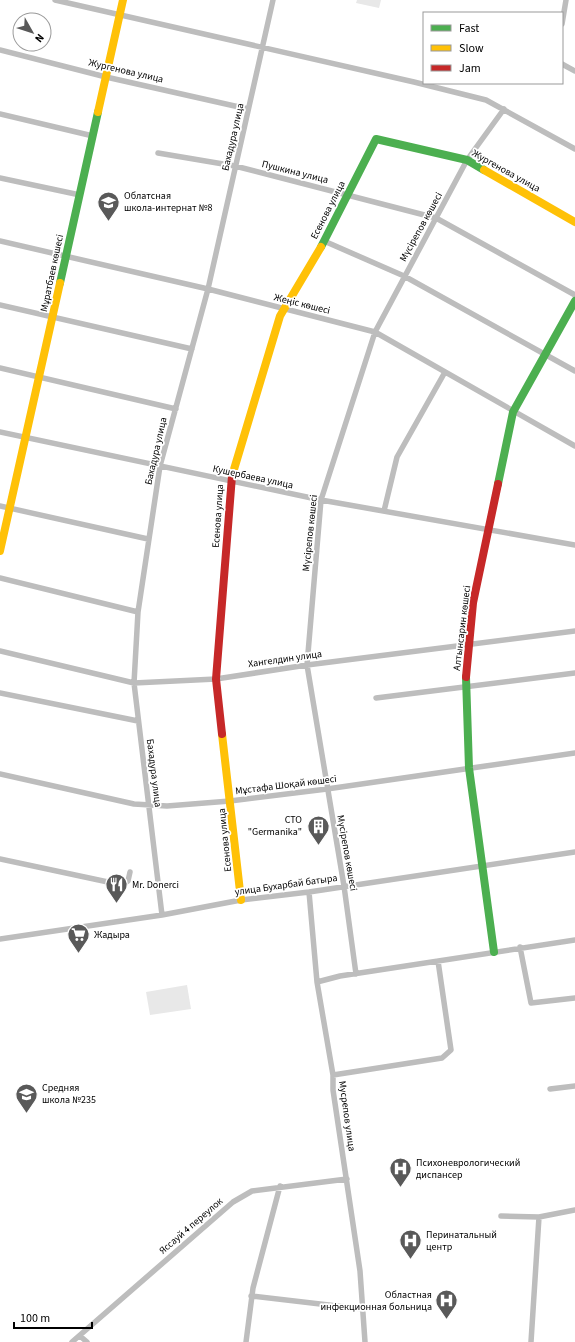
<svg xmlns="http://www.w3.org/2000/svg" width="575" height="1342" viewBox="0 0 575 1342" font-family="'Source Sans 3',sans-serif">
	<rect width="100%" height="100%" fill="#fff"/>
	<!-- green -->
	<path fill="#e8e8e8" d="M357,0h24l-2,8 -23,-5z
		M187,985l4,24 -41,6 -4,-23z"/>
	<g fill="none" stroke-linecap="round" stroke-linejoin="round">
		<!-- street -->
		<path stroke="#bdbdbd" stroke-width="5.5" d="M55,0l359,82 72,18 89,49
			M562,24l4,-24
			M0,50l106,27 142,32
			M562,64l13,7
			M0,114l93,22
			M158,153l77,13 201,52 139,77
			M0,178l80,17
			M0,241l208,48 167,43 200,114
			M324,241l80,35 171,95
			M0,305l192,44
			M0,368l176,41
			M0,432l321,68 254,45
			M0,506l148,33
			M384,511l13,-54 48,-85
			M0,578l138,34
			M0,651l134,32 82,-4 91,-14 268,-34
			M0,693l138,28
			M376,698l199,-25
			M0,774l134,30 33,2 63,-5 97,-12 248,-36
			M0,859l122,26 6,-4 2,-9
			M309,892l8,90 16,93v15l27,181 5,71
			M162,915l-28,-232 4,-71 22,-146 48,-177 65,-289
			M0,939l162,-24 79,-15 68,-8 266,-40
			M520,947l11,56 44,-5
			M356,974l-12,-88 -37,-221 14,-165 54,-168 92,-172 37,-51
			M317,982l23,-6 235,-36
			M333,1075l109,-17 9,-8 -13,-89
			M550,1089l25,-3
			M501,1216l38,1 36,-7
			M251,1296l112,13
			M80,1336l7,6
			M72,1342l161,-140 19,-11 95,-12
			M246,1342l7,-54 27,-102
			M531,1342l8,-125"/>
		<!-- fast -->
		<path stroke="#4caf50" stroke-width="8" d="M321,247l55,-108 91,21 17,10
			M60,283l38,-171
			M498,484l15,-72 62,-111
			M466,677l3,91 25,184"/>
		<!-- slow -->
		<path stroke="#ffc107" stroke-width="8" d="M98,112l25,-112
			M484,170l91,52
			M232,476l48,-160 41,-69
			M0,551l60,-268
			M222,734l19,166"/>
		<!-- jam -->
		<path stroke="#c62828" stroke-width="8" d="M466,677l7,-74 25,-119
			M222,734l-6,-55 16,-203"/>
	</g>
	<!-- icons -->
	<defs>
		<symbol id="school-pin" viewBox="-11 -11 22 30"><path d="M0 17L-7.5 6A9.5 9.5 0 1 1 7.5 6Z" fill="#595959" stroke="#fff"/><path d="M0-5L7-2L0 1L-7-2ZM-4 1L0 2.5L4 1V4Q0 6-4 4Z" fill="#fff"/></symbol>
		<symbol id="building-pin" viewBox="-11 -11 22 30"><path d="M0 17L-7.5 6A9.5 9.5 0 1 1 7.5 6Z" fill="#595959" stroke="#fff"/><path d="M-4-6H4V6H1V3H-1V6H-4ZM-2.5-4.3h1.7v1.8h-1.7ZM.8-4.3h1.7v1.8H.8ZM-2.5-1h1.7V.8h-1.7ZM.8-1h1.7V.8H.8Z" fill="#fff"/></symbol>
		<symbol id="restaurant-pin" viewBox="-11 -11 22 30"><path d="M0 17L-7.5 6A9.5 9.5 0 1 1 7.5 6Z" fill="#595959" stroke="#fff"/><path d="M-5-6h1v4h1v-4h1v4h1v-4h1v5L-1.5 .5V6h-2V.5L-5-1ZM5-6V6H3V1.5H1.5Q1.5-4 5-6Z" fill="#fff"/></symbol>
		<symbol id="supermarket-pin" viewBox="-11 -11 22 30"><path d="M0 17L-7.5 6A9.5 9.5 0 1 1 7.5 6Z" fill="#595959" stroke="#fff"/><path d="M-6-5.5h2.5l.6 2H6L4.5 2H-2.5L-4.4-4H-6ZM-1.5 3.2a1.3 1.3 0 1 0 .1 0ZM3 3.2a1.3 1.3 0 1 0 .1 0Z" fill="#fff"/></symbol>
		<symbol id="hospital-pin" viewBox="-11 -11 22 30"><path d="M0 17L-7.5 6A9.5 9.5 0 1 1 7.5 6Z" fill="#595959" stroke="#fff"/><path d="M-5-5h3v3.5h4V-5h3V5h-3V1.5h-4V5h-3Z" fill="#fff"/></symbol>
	</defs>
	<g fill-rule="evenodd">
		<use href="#school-pin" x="96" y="190" width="25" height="34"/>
		<use href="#building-pin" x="306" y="814" width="25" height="34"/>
		<use href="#restaurant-pin" x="104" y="872" width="25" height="34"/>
		<use href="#supermarket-pin" x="66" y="922" width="25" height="34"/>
		<use href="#school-pin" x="14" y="1082" width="25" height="34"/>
		<use href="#hospital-pin" x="388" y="1156" width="25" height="34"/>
		<use href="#hospital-pin" x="398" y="1228" width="25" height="34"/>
		<use href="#hospital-pin" x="434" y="1288" width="25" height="34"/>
	</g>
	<g text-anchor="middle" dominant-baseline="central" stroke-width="3.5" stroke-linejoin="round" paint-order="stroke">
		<!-- street labels -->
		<g font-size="10" fill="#000" stroke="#fff">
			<text transform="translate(126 71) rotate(13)">Жургенова улица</text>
			<text transform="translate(233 137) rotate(-77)">Бахадура улица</text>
			<text transform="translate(506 171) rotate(29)">Жургенова улица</text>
			<text transform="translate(295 172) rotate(14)">Пушкина улица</text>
			<text transform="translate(328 210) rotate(-63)">Есенова улица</text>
			<text transform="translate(421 227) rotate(-61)">Мүсірепов көшесі</text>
			<text transform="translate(52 273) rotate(-78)">Мұратбаев көшесі</text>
			<text transform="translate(302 304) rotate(14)">Жеңіс көшесі</text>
			<text transform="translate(156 451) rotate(-77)">Бахадура улица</text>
			<text transform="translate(253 477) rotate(12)">Кушербаева улица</text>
			<text transform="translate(218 516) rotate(-86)">Есенова улица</text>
			<text transform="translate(310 533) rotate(-84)">Мүсірепов көшесі</text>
			<text transform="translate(462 628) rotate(-83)">Алтынсарин көшесі</text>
			<text transform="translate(285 659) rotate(-8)">Хангелдин улица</text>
			<text transform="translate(154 773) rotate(83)">Бахадура улица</text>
			<text transform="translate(286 785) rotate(-7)">Мұстафа Шоқай көшесі</text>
			<text transform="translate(225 840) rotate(-96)">Есенова улица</text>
			<text transform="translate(347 853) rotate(80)">Мүсірепов көшесі</text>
			<text transform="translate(286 885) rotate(-8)">улица Бухарбай батыра</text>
			<text transform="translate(347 1116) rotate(82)">Мусрепов улица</text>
			<text transform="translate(191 1226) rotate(-41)">Яссауй 4 переулок</text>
		</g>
		<!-- poi labels -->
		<g font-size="10" fill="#000" stroke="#fff" text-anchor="start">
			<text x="124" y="196">Облатсная<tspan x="124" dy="12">школа-интернат №8</tspan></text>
			<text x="302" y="820" text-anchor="end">СТО<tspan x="302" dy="12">"Germanika"</tspan></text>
			<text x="132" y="885">Mr. Donerci</text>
			<text x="94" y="935">Жадыра</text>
			<text x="42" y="1088">Средняя<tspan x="42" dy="12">школа №235</tspan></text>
			<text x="416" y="1163">Психоневрологический<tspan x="416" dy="12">диспансер</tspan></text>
			<text x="426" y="1235">Перинатальный<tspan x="426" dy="12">центр</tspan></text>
			<text x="432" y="1295" text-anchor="end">Областная<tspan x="432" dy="12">инфекционная больница</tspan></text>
		</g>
	</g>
	<!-- legend -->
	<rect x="423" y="12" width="140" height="72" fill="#ffffff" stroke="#999999"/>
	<rect x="431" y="25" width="20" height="6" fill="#4caf50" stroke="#999999"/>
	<text x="459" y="32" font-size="12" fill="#000000">Fast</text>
	<rect x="431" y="45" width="20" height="6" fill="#ffc107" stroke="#999999"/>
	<text x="459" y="52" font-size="12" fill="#000000">Slow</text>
	<rect x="431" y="65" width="20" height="6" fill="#c62828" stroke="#999999"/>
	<text x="459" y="72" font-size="12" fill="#000000">Jam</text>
	<!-- north arrow -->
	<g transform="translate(32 32) rotate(129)"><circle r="19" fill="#ffffff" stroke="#999999"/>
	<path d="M0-3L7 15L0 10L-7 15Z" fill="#595959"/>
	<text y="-6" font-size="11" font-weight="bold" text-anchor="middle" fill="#000000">N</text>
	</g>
	<!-- scale -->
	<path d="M14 1322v6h78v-6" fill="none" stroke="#000000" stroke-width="2"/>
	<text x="20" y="1322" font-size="12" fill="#000000" stroke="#ffffff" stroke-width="3" paint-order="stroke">100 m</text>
</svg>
